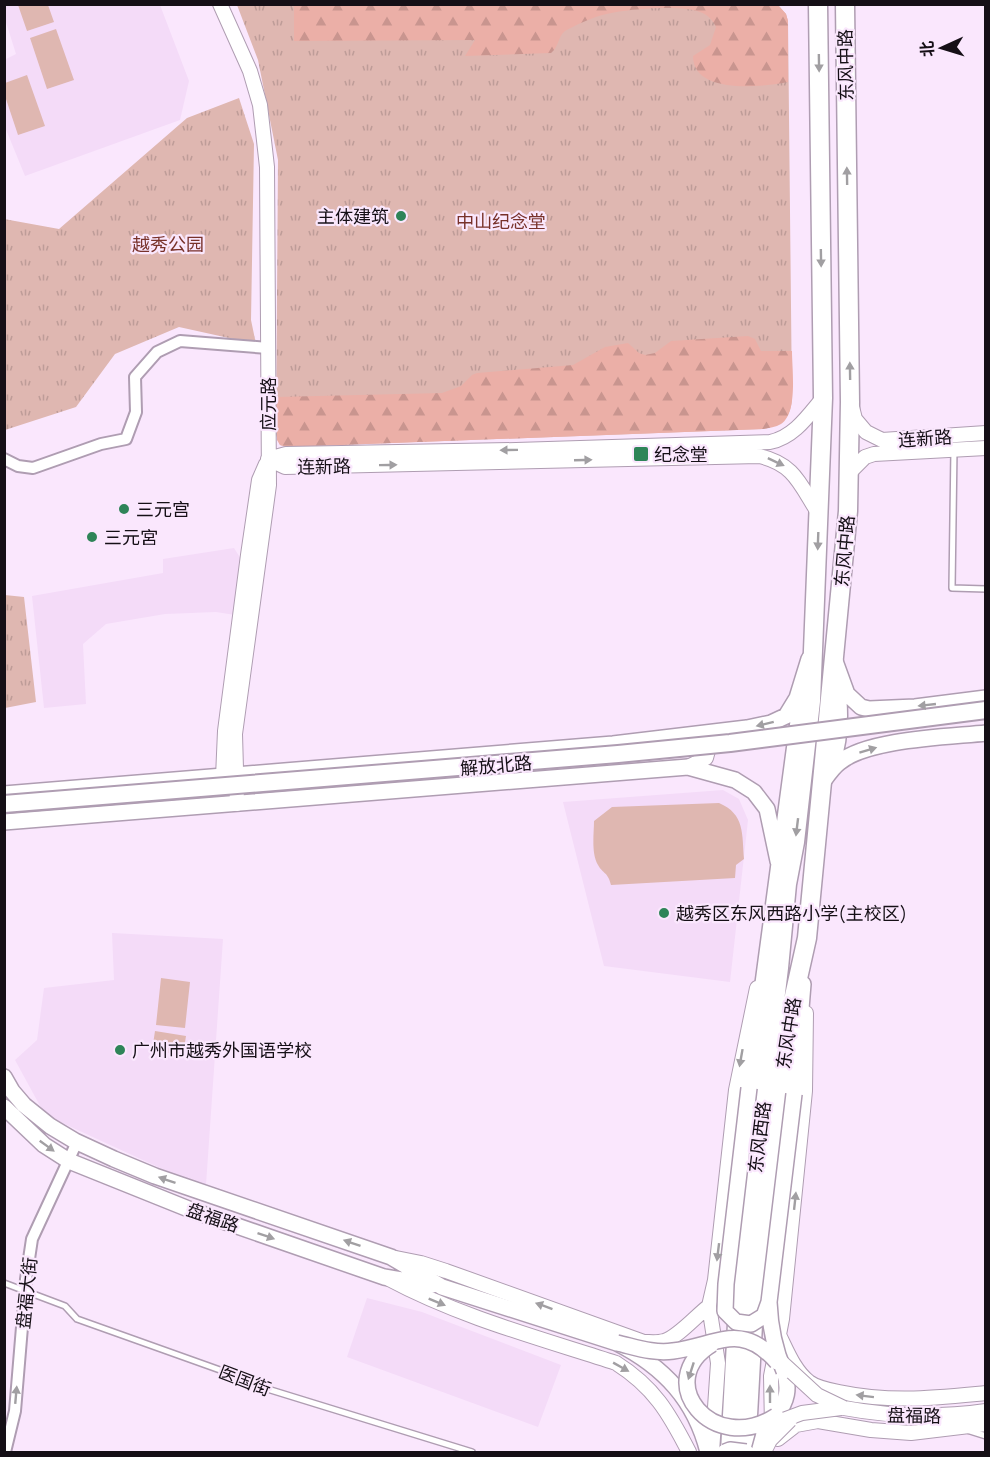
<svg xmlns="http://www.w3.org/2000/svg" width="990" height="1457" viewBox="0 0 990 1457" font-family="Manrope,'Noto Sans SC',sans-serif">
	<defs>
		<pattern id="grass-tufts" width="24" height="20" patternUnits="userSpaceOnUse" patternTransform="scale(1.5)"><rect width="24" height="20" fill="#dfb7b1"/><path d="M3 7l-1-3M5 7V3M7 7l1-3M15 17l-1-3M17 17v-4M19 17l1-3" fill="none" stroke="#be9c98"/></pattern>
		<pattern id="forest-firs" width="22" height="20" patternUnits="userSpaceOnUse" patternTransform="scale(1.5)"><rect width="22" height="20" fill="#ebafa7"/><path d="M5 1l3.5 6h-7zM16 11l3.5 6h-7z" fill="#c9958f"/></pattern>
	</defs>
	<rect width="100%" height="100%" fill="#fae7fd"/>
	<!-- built -->
	<path fill="#f4dbf8" d="M5,5h155l29,76 -9,39 -155,56 -20,-49 -1,-67 12,-6 -11,-35z
		M234,548l7,11 -6,56 -19,-3 -51,2 -59,10 -23,20 3,60 -42,4 -12,-112 131,-23v-14z
		M723,790l16,9 9,21 -18,162 -126,-16 -41,-164z
		M112,933l111,6 -17,246 -37,-13 -124,-57 -30,-55 22,-20 7,-52 70,-8z
		M367,1298l55,14 139,53 -23,62 -191,-70z"/>
	<!-- grass -->
	<path fill="url(#grass-tufts)" d="M237,5h541l8,9 2,7 4,379c-2,19 -10,25 -29,29l-476,18 -7,-2 -4,-10 2,-275 -20,-100z
		M239,98l15,46 -3,176 5,24 -77,-17 -64,27 -39,53 -71,23 -1,-211 55,10 128,-111z
		M5,595l19,2 12,105 -31,6z"/>
	<!-- forest -->
	<path fill="url(#forest-firs)" d="M294,5h484l8,9 2,7v61c-25,5 -95,13 -95,-26l17,-11 6,-18c-3,-7 -9,-13 -16,-15 -19,-8 -81,-3 -101,4 -10,3 -25,10 -34,15 -7,5 -6,16 -14,22l-86,3 10,-16 -181,1z
		M748,336l7,3 6,12h31c0,19 6,62 -11,73 -5,3 -12,4 -18,5l-476,18 -7,-2 -3,-5 -1,-43 166,-4 19,-7 11,-11 5,-2 96,-8 32,-18 23,-4 11,10 6,2 10,-2 16,-12z"/>
	<!-- pitch -->
	<path fill="#dfb7b1" d="M18,5h30l6,17 -27,9z
		M56,29l18,51 -27,9 -17,-51z
		M27,75l18,51 -27,9 -13,-39v-13z
		M719,803c26,11 23,31 25,56l-8,6 -1,13 -124,7c-3,-13 -8,-11 -13,-20 -7,-12 -4,-31 -4,-44l18,-14z
		M161,978l29,4 -5,46 -29,-3z
		M155,1031l31,5 -3,19 -31,-4z"/>
	<g fill="none" stroke-linecap="round" stroke-linejoin="round">
		<defs>
			<path id="service" d="M954,449l-2,139 34,1
				M4,1283l61,23 12,13 157,56 27,12 211,65
				M967,1430l19,6"/>
			<path id="minor" d="M4,459l14,7 15,2 68,-24 25,-5 10,-27 -1,-35 22,-25 23,-11 88,7
				M5,1452l10,-41 11,-132 6,-40 45,-97"/>
			<path id="tertiary" d="M220,4l30,67 10,34 7,62 2,318 -34,249 2,70
				M852,407l3,12 11,13 16,8 104,-7
				M268,459l17,8 474,-11c36,8 41,29 60,58
				M268,459l18,-5 230,-4 254,-8c24,-5 38,-26 53,-44
				M850,472l15,-15 9,-3 112,-6
				M688,767l18,-9 3,-11 -6,-9
				M223,777l2,-46 23,-176 11,-75 7,-16
				M396,1258l25,5 25,8 198,71c6,0 14,1 20,-1 13,-3 33,-26 45,-35
				M389,1279c71,38 150,59 227,84 38,24 53,50 73,89
				M779,1335c8,16 15,35 30,47 8,6 20,8 30,10 53,11 94,6 147,1
				M844,1408c48,9 93,10 142,3
				M772,1426l-1,-50 11,-57 23,-228 1,-78
				M778,1439l18,-14 22,-4 53,9 40,3 75,-9
				M712,1452l6,-89 -9,-57 6,-26 21,-190 21,-102"/>
			<path id="secondary" d="M835,661l12,33 14,13 8,2 46,-2 71,-9
				M829,770c13,-27 12,-59 8,-88
				M822,783c5,-7 11,-16 18,-21 28,-23 108,-25 146,-29
				M4,794l609,-50 134,-16 24,-5 15,-7 11,-18 12,-39
				M4,822l684,-55 47,13 19,12 13,17 11,52 9,23
				M4,1077l8,14 12,14 26,21 25,15 39,18 41,17 236,81 51,30 175,56c47,24 78,57 91,109
				M749,1088l52,-389
				M794,1094l9,-110
				M4,1107l40,38 25,16 122,49 193,67 49,8
				M776,1416c11,-15 14,-27 8,-45"/>
			<path id="trunk" d="M730,1452l8,-147 41,-337 8,-84 8,-42 16,-141 12,-303 -5,-394
				M746,1452l8,-146 8,-74 28,-218 17,-76 41,-427 2,-109 -5,-398"/>
		</defs>
		<!-- service casing -->
		<use href="#service" stroke="#af9db2" stroke-width="8"/>
		<!-- minor casing -->
		<use href="#minor" stroke="#af9db2" stroke-width="14"/>
		<!-- tertiary casing -->
		<use href="#tertiary" stroke="#af9db2" stroke-width="16"/>
		<!-- secondary casing -->
		<use href="#secondary" stroke="#af9db2" stroke-width="18"/>
		<!-- trunk casing -->
		<use href="#trunk" stroke="#af9db2" stroke-width="21"/>
		<!-- service -->
		<use href="#service" stroke="#fff" stroke-width="5"/>
		<!-- minor -->
		<use href="#minor" stroke="#fff" stroke-width="10"/>
		<!-- tertiary -->
		<use href="#tertiary" stroke="#fff" stroke-width="14"/>
		<!-- secondary -->
		<use href="#secondary" stroke="#fff" stroke-width="15"/>
		<!-- trunk -->
		<use href="#trunk" stroke="#fff" stroke-width="18"/>
		<defs>
			<path id="tertiary-bridge" d="M779,1360l38,35 27,13
				M767,1426l35,-13 39,-5
				M764,1452l6,-12 20,-20"/>
			<path id="secondary-bridge" d="M749,1088l-23,196 -1,27 11,11 15,2 13,-8 5,-14
				M617,1343c18,4 37,11 56,8 45,-6 68,-30 104,11
				M712,1344c-61,37 1,113 64,72
				M784,1371c-10,-23 -14,-45 -15,-69l25,-208
				M725,1452l5,-2 16,2
				M759,1452l5,-18 8,-11"/>
			<path id="primary-bridge" d="M4,804l614,-50 112,-11 256,-33"/>
		</defs>
		<!-- tertiary-bridge casing -->
		<use href="#tertiary-bridge" stroke="#af9db2" stroke-width="16" stroke-linecap="butt"/>
		<!-- secondary-bridge casing -->
		<use href="#secondary-bridge" stroke="#af9db2" stroke-width="18" stroke-linecap="butt"/>
		<!-- primary-bridge casing -->
		<use href="#primary-bridge" stroke="#af9db2" stroke-width="20" stroke-linecap="butt"/>
		<!-- tertiary-bridge -->
		<use href="#tertiary-bridge" stroke="#fff" stroke-width="14"/>
		<!-- secondary-bridge -->
		<use href="#secondary-bridge" stroke="#fff" stroke-width="15"/>
		<!-- primary-bridge -->
		<use href="#primary-bridge" stroke="#fff" stroke-width="16"/>
	</g>
	<!-- one-way arrows -->
	<defs><path id="oneway-solid" d="M-6-.8H1V-3.2L6.5 0L1 3.2V.8H-6Z" transform="scale(1.5)"/></defs>
	<g fill="#a19fa2">
		<use href="#oneway-solid" transform="translate(819 63) rotate(89)"/>
		<use href="#oneway-solid" transform="translate(847 176) rotate(-91)"/>
		<use href="#oneway-solid" transform="translate(821 258) rotate(89)"/>
		<use href="#oneway-solid" transform="translate(850 371) rotate(-91)"/>
		<use href="#oneway-solid" transform="translate(509 450) rotate(179)"/>
		<use href="#oneway-solid" transform="translate(583 460) rotate(-2)"/>
		<use href="#oneway-solid" transform="translate(776 462) rotate(25)"/>
		<use href="#oneway-solid" transform="translate(388 465) rotate(-1)"/>
		<use href="#oneway-solid" transform="translate(818 541) rotate(92)"/>
		<use href="#oneway-solid" transform="translate(927 705) rotate(174)"/>
		<use href="#oneway-solid" transform="translate(765 724) rotate(166)"/>
		<use href="#oneway-solid" transform="translate(868 750) rotate(-17)"/>
		<use href="#oneway-solid" transform="translate(797 827) rotate(97)"/>
		<use href="#oneway-solid" transform="translate(741 1058) rotate(100)"/>
		<use href="#oneway-solid" transform="translate(47 1146) rotate(36)"/>
		<use href="#oneway-solid" transform="translate(167 1180) rotate(-161)"/>
		<use href="#oneway-solid" transform="translate(795 1201) rotate(-84)"/>
		<use href="#oneway-solid" transform="translate(266 1236) rotate(19)"/>
		<use href="#oneway-solid" transform="translate(352 1243) rotate(-161)"/>
		<use href="#oneway-solid" transform="translate(718 1252) rotate(97)"/>
		<use href="#oneway-solid" transform="translate(437 1302) rotate(22)"/>
		<use href="#oneway-solid" transform="translate(544 1306) rotate(-160)"/>
		<use href="#oneway-solid" transform="translate(621 1367) rotate(29)"/>
		<use href="#oneway-solid" transform="translate(691 1371) rotate(108)"/>
		<use href="#oneway-solid" transform="translate(770 1394) rotate(-90)"/>
		<use href="#oneway-solid" transform="translate(16 1395) rotate(-85)"/>
		<use href="#oneway-solid" transform="translate(865 1396) rotate(-173)"/>
	</g>
	<!-- markers -->
	<g fill="#2e8458" stroke="#fae7fd" stroke-width="2">
		<circle cx="401" cy="216" r="6"/>
		<rect x="633" y="446" width="16" height="16" rx="3"/>
		<circle cx="124" cy="509" r="6"/>
		<circle cx="92" cy="537" r="6"/>
		<circle cx="664" cy="913" r="6"/>
		<circle cx="120" cy="1050" r="6"/>
	</g>
	<g text-anchor="middle" dominant-baseline="central" stroke-width="4.5" stroke-linejoin="round" paint-order="stroke">
		<!-- street labels -->
		<g font-size="18" fill="#150f16" stroke="#fae7fd">
			<text transform="translate(845 65) rotate(-91)">东风中路</text>
			<text transform="translate(268 404) rotate(-90)">应元路</text>
			<text transform="translate(925 438) rotate(-4)">连新路</text>
			<text transform="translate(324 466) rotate(-1)">连新路</text>
			<text transform="translate(844 551) rotate(-85)">东风中路</text>
			<text transform="translate(496 765) rotate(-5)">解放北路</text>
			<text transform="translate(788 1033) rotate(-81)">东风中路</text>
			<text transform="translate(759 1137) rotate(-83)">东风西路</text>
			<text transform="translate(213 1217) rotate(19)">盘福路</text>
			<text transform="translate(26 1293) rotate(-84)">盘福大街</text>
			<text transform="translate(245 1380) rotate(21)">医国街</text>
			<text transform="translate(914 1415) rotate(1)">盘福路</text>
		</g>
		<!-- poi labels -->
		<g font-size="18" fill="#150f16" stroke="#fae7fd" text-anchor="start">
			<text x="389" y="216" text-anchor="end">主体建筑</text>
			<text x="654" y="454">纪念堂</text>
			<text x="136" y="509">三元宫</text>
			<text x="104" y="537">三元宮</text>
			<text x="676" y="913">越秀区东风西路小学(主校区)</text>
			<text x="132" y="1050">广州市越秀外国语学校</text>
		</g>
		<!-- park labels -->
		<g font-size="18" fill="#78312a" stroke="#fae7fd">
			<text x="501" y="221">中山纪念堂</text>
			<text x="168" y="244">越秀公园</text>
		</g>
	</g>
	<!-- border -->
	<rect width="990" height="1457" fill="none" stroke="#150f16" stroke-width="12"/>
	<!-- north arrow -->
	<g transform="translate(942 48) rotate(266)" stroke="#fae7fd" stroke-width="4.5" paint-order="stroke">
	<path d="M0-4.5L10 22L0 15L-10 22Z" fill="#150f16"/>
	<text y="-9" font-size="16" font-weight="bold" text-anchor="middle" fill="#150f16">北</text>
	</g>
</svg>
